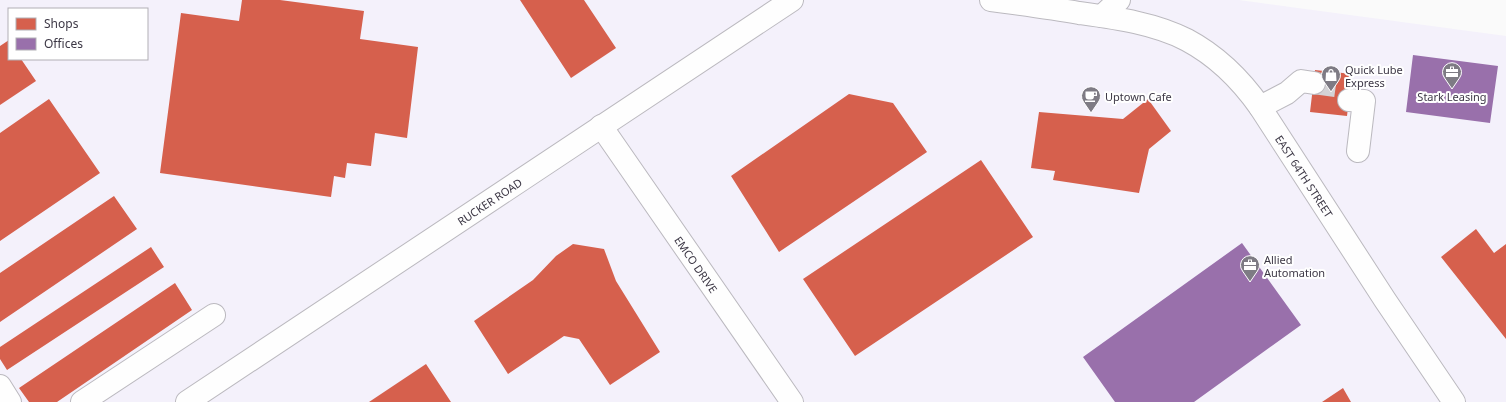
<svg xmlns="http://www.w3.org/2000/svg" width="1506" height="402" viewBox="0 0 1506 402" font-family="'Noto Sans',sans-serif">
	<rect width="100%" height="100%" fill="#fafafa"/>
	<!-- built -->
	<path fill="#f4f1fb" fill-rule="evenodd" d="M0,0h1239l267,36v366h-1506zM9,9h138v50h-138z"/>
	<!-- shops -->
	<path fill="#d6604d" d="M242,0h38l84,11 -4,28 58,8 -11,91 -32,-5 -4,33 -24,-3 -2,15 -11,-2 -3,21 -171,-24 21,-160 58,8z
		M520,0h64l32,48 -45,30z
		M9,40v19h12l15,22 -36,24v-59z
		M1315,70l37,4 -5,42 -37,-4z
		M849,94l44,9 34,49 -148,100 -48,-76z
		M49,99l51,74 -100,68v-108z
		M1148,99l23,32 -22,18 -10,44 -86,-13 2,-9 -24,-3 8,-56 84,7z
		M981,160l52,77 -178,119 -52,-77z
		M114,196l23,33 -137,93v-49z
		M1476,229l18,24 12,-9v95l-65,-82z
		M573,244l31,5 12,32 44,71 -50,33 -31,-46 -15,-3 -56,38 -34,-53 59,-41 23,-24z
		M151,247l13,20 -157,103 -7,-11v-12z
		M175,283l17,27 -135,92h-28l-10,-14z
		M426,364l25,38h-82z
		M1343,388l8,14h-29z"/>
	<!-- offices -->
	<path fill="#9970ab" d="M1413,55l85,11 -8,57 -84,-11z
		M1242,243l59,82 -107,77h-79l-32,-45z"/>
	<g fill="none" stroke-linecap="round" stroke-linejoin="round">
		<!-- minor-tunnel -->
		<path stroke="#d4d3d6" stroke-width="22" stroke-dasharray="22 11" stroke-linecap="butt" d="M1314,83l36,5"/>
		<defs>
			<g id="minor">
				<path id="s1" d="M991,0c29,4 59,8 88,13 36,5 75,10 108,27 30,16 54,40 73,67l125,193 69,102"/>
				<path d="M1102,16l17,-16"/>
				<path d="M1349,100l15,1 -6,50"/>
				<path d="M1260,107l27,-14 14,-12 13,2"/>
				<path id="s2" d="M601,126l191,276"/>
				<path d="M0,386l10,16"/>
				<path d="M82,402l132,-87"/>
				<path id="s3" d="M187,402l605,-402"/>
			</g>
		</defs>
		<!-- minor casing -->
		<use href="#minor" stroke="#bbb9bf" stroke-width="24"/>
		<!-- minor -->
		<use href="#minor" stroke="#fefefe" stroke-width="22"/>
	</g>
	<!-- icons -->
	<defs>
		<symbol id="office-pin" viewBox="-11 -11 22 30"><path d="M0 17L-7.5 6A9.5 9.5 0 1 1 7.5 6Z" fill="#7e7b84" stroke="#fff"/><path d="M-6-3h4V-5.5h4V-3h4V5H-6ZM-1-4.5V-3h2v-1.5ZM-6 0V1H6V0Z" fill="#fff"/></symbol>
		<symbol id="shop-pin" viewBox="-11 -11 22 30"><path d="M0 17L-7.5 6A9.5 9.5 0 1 1 7.5 6Z" fill="#7e7b84" stroke="#fff"/><path d="M-5-2.5h2.3a2.7 3.5 0 0 1 5.4 0H5L5.5 6h-11ZM-1.5-2.5h3a1.5 2.3 0 0 0-3 0Z" fill="#fff"/></symbol>
		<symbol id="cafe-pin" viewBox="-11 -11 22 30"><path d="M0 17L-7.5 6A9.5 9.5 0 1 1 7.5 6Z" fill="#7e7b84" stroke="#fff"/><path d="M-5.5-4.5H6V0H3Q3 3.5 0 3.5H-2.5Q-5.5 3.5-5.5 0ZM3-3.2v2h1.7v-2ZM-6 4.5H4V6H-6Z" fill="#fff"/></symbol>
	</defs>
	<g fill-rule="evenodd">
		<use href="#office-pin" x="1441" y="61" width="22" height="30"/>
		<use href="#shop-pin" x="1320" y="64" width="22" height="30"/>
		<use href="#cafe-pin" x="1080" y="85" width="22" height="30"/>
		<use href="#office-pin" x="1239" y="254" width="22" height="30"/>
	</g>
	<g text-anchor="middle" dominant-baseline="central" stroke-width="4" stroke-linejoin="round" paint-order="stroke">
		<!-- poi labels -->
		<g font-size="11" fill="#3c3745" stroke="#fff" text-anchor="start">
			<text x="1345" y="69">Quick Lube<tspan x="1345" dy="13">Express</tspan></text>
			<text x="1105" y="96">Uptown Cafe</text>
			<text x="1452" y="96" text-anchor="middle">Stark Leasing</text>
			<text x="1264" y="259">Allied<tspan x="1264" dy="13">Automation</tspan></text>
		</g>
		<!-- street labels -->
		<g font-size="11" fill="#3c3745" stroke="#fff">
			<text stroke="none"><textPath href="#s1" startOffset="383">EAST 64TH STREET</textPath></text>
			<text stroke="none"><textPath href="#s3" startOffset="363">RUCKER ROAD</textPath></text>
			<text stroke="none"><textPath href="#s2" startOffset="168">EMCO DRIVE</textPath></text>
		</g>
	</g>
	<!-- legend -->
	<rect x="8" y="8" width="140" height="52" fill="#ffffff" stroke="#b1afb5"/>
	<rect x="16" y="18" width="20" height="12" fill="#d6604d" stroke="#b1afb5"/>
	<text x="44" y="28" font-size="12" fill="#3c3745">Shops</text>
	<rect x="16" y="38" width="20" height="12" fill="#9970ab" stroke="#b1afb5"/>
	<text x="44" y="48" font-size="12" fill="#3c3745">Offices</text>
</svg>
